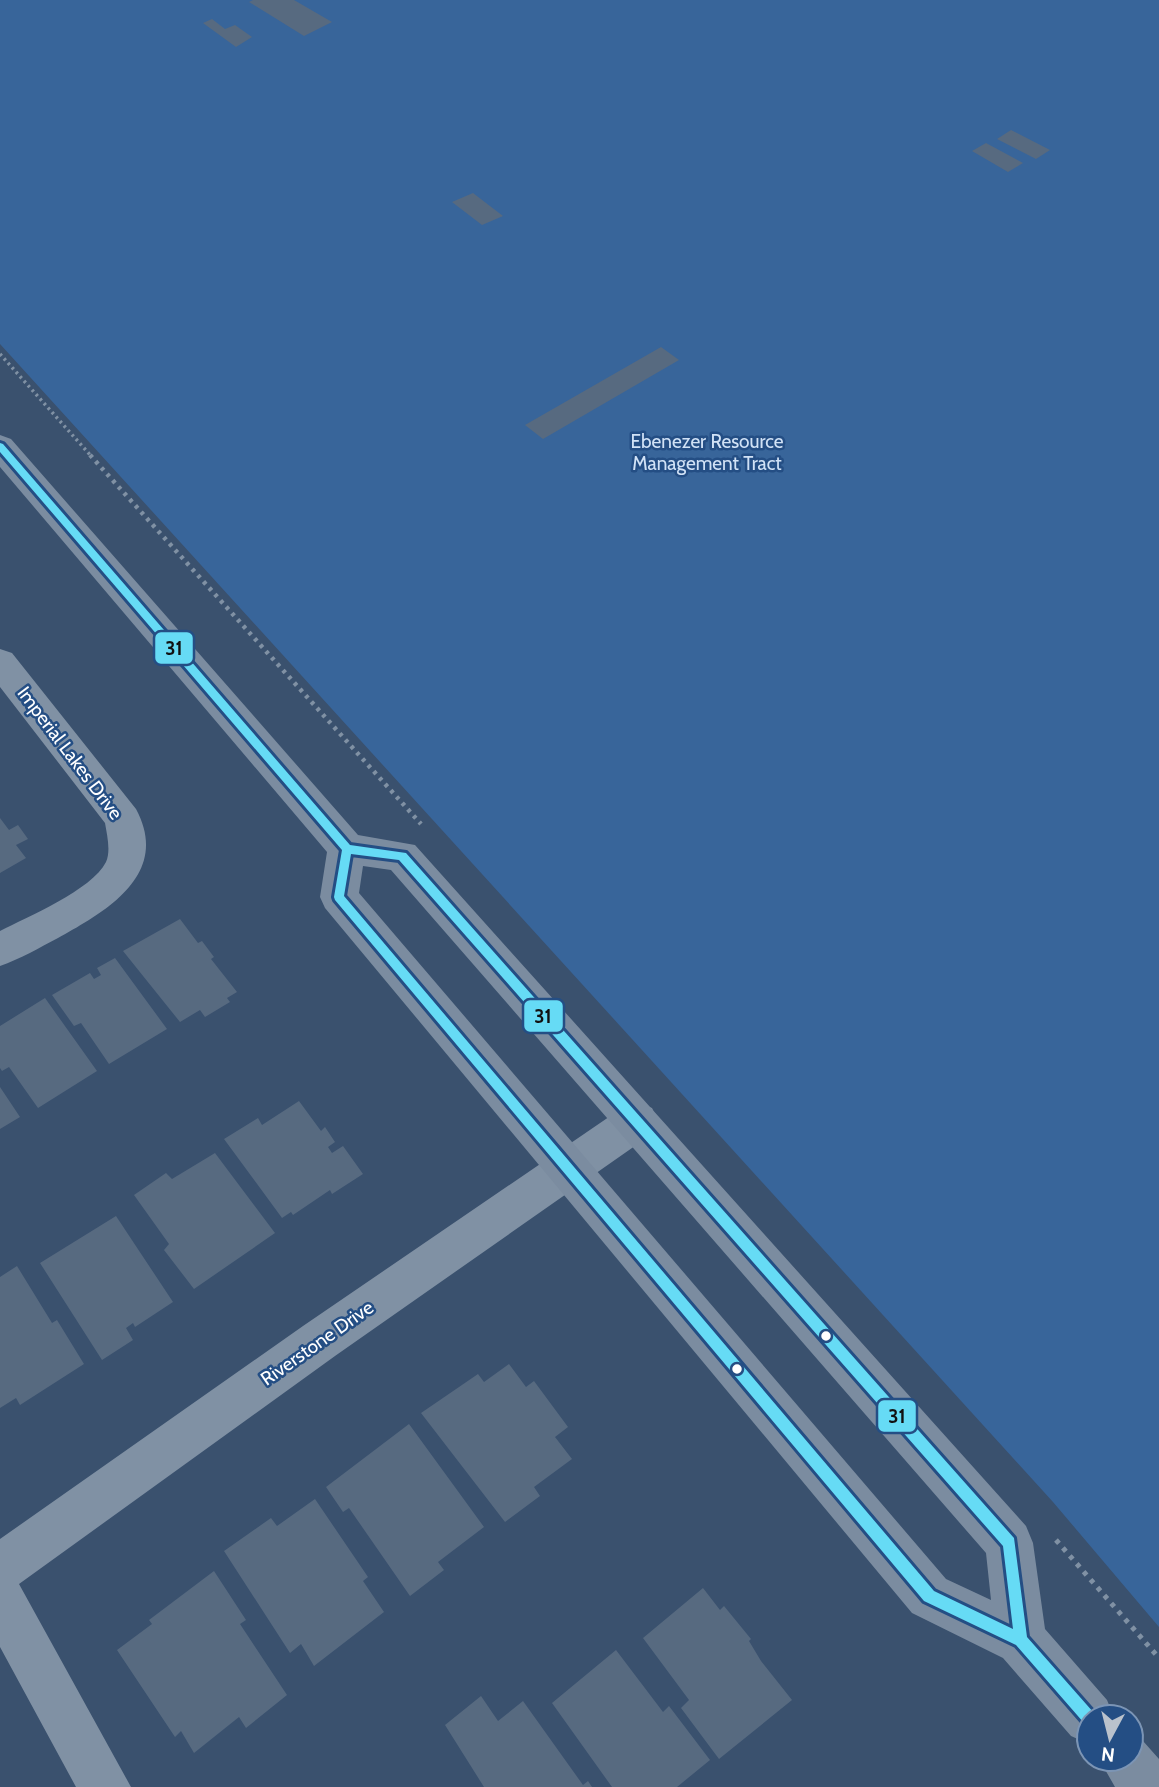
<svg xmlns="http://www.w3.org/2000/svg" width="1159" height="1787" viewBox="0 0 1159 1787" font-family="Cabin,sans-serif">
	<rect width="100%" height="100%" fill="#3a516e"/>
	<!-- green -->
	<path fill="#38659a" d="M0,0h1159v1627l-106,-125 -1053,-1158z"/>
	<!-- building -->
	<path fill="#576a80" d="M253,0h41l38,22 -28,14 -55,-34z
		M212,19l13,10 10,-4 17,12 -16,10 -33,-24z
		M1011,130l39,20 -14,9 -39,-20z
		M986,143l37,20 -15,9 -36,-21z
		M473,193l30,23 -21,9 -30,-23z
		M661,347l18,13 -136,79 -18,-14z
		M0,818l9,12 9,-5 10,14 -12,6 10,13 -26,15z
		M180,919l18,24 4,-2 12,16 -3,2 26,33 -10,6 3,4 -25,15 -5,-7 -20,12 -57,-71z
		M115,958l52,71 -58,35 -28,-41 -7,3 -22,-31 38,-22 4,6 7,-4 -4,-7z
		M45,998l52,73 -59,37 -29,-41 -7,4 -2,-3v-42z
		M0,1087l20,30 -20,12z
		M299,1101l22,30 4,-4 10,15 -7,5 4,6 11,-7 20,28 -31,20 -2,-4 -37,25 -2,-3 -9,6 -58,-79 34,-21 4,7z
		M215,1153l60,80 -81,56 -30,-39 5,-6 -35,-49 32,-22 6,6z
		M116,1216l57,86 -38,25 -2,-4 -7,5 7,12 -31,20 -62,-97z
		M17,1266l35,57 5,-3 27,44 -64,41 -4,-7 -16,10v-131z
		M509,1364l17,23 8,-6 34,46 -13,10 17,22 -38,28 6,9 -35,26 -84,-109 57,-39 6,8z
		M409,1424l75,103 -46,35 6,8 -34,26 -61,-88 -6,4 -17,-25z
		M315,1499l53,78 -5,4 21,31 -70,54 -13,-22 -11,9 -66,-102 47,-33 6,8z
		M214,1571l32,49 -6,4 47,71 -41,33 -7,-11 -45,36 -13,-22 -6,6 -58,-87 35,-26 -3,-4z
		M703,1588l17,22 4,-4 27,33 -2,2 12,20 31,39 -73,59 -38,-51 8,-8 -46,-62z
		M616,1650l47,62 6,-6 41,54 -33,27h-65l-60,-84z
		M481,1696l17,25 25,-20 60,84 5,-4 4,6h-108l-39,-62z"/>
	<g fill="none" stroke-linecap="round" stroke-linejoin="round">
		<!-- path-far2 -->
		<path stroke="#8091a4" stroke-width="3.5" stroke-dasharray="2.5 3.5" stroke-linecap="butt" d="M0,354l92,103"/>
		<!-- path-far1 -->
		<path stroke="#8091a4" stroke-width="4.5" stroke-dasharray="3.5 5" stroke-linecap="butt" d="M90,455l331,369"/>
		<!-- path -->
		<path stroke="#8091a4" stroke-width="5" stroke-dasharray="4.5 6" stroke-linecap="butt" d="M1056,1540l103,118"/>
		<!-- minor -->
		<path fill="#8091a4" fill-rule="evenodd" d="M0,649l12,4 124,156c35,65 -29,102 -78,129 -19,10 -38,21 -58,28v-35c27,-14 92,-41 106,-69 5,-11 1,-27 -1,-39l-105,-136z
			M637,1102l15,6 6,13 -6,13 -317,222 -316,228 112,203h-55l-76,-140v-108l303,-213 319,-218z"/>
		<!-- secondary -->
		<path fill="#7b8ca0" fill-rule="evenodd" d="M0,435l11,4 347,396 57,10 611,681 7,17 12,86 62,71 7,17h-25v27l-18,-8 -68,-78 -91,-45 -587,-705 -5,-11 7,-45 -327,-385zM363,866l28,4 595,683 5,47 -45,-21 -587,-686z
			M1131,1736l12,5 16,18v28h-44l-16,-28h32z"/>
		<defs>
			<path id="bus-1" d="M0,443l3,1 347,401 56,8 608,685 13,99 67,76 2,4h-7v8l-5,-2 -68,-78 -92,-44 -589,-701 -1,-3 8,-47 -342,-398zM351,854l48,6 604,686 10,83 -79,-38 -590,-695z"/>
		</defs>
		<!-- bus-1 casing -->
		<use href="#bus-1" stroke="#244e84" stroke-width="6"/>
		<!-- bus-1 -->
		<use href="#bus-1" fill="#66dbf5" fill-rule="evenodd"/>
	</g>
	<!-- markers -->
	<g fill="#fff" stroke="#244e84" stroke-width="2.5">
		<circle cx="826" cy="1336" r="6"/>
		<circle cx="737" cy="1369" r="6"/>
	</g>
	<g text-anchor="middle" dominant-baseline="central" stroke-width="5" stroke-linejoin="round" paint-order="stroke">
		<!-- park labels -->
		<g font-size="19" fill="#d1e2f6" stroke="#244e84">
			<text x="707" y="441">Ebenezer Resource<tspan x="707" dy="22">Management Tract</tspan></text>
		</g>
		<!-- street labels -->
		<g font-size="19" fill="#fff" stroke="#244e84">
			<text transform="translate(70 753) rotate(53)">Imperial Lakes Drive</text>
			<text transform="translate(317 1343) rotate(-35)">Riverstone Drive</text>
		</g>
	</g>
	<g stroke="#244e84" stroke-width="2.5">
		<rect x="154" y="631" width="40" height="34" rx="7" fill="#66dbf5"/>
		<rect x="523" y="999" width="41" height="34" rx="7" fill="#66dbf5"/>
		<rect x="877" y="1399" width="40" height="34" rx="7" fill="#66dbf5"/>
	</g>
	<g font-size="19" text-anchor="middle" font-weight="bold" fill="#111">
		<text x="174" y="655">31</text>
		<text x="543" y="1023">31</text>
		<text x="897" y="1423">31</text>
	</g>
	<!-- north arrow -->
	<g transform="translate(1110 1738) rotate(187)"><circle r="33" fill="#244e84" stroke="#7c95b5" stroke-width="2"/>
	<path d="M0-5L12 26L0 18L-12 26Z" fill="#bac2cc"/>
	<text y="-10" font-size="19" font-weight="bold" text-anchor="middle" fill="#ffffff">N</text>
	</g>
</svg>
